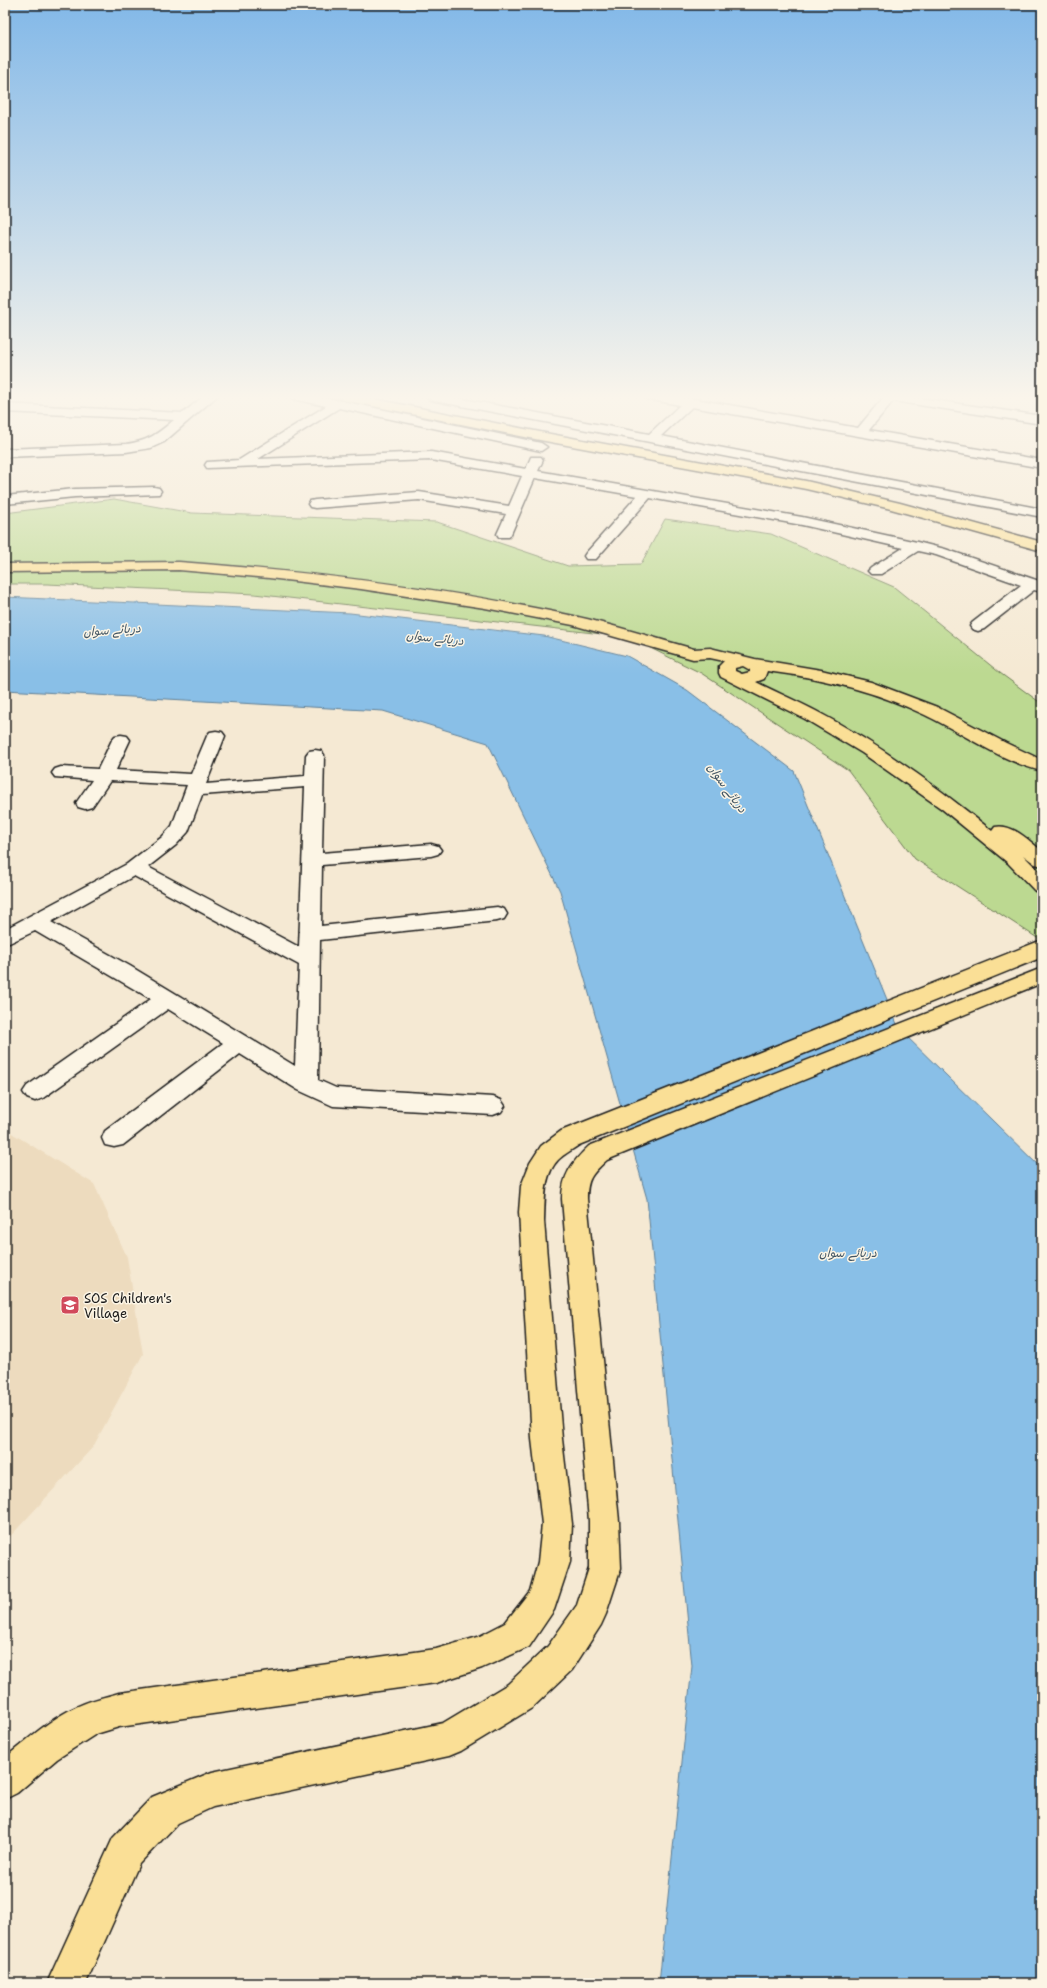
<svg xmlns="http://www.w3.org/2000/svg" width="1047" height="1988" viewBox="0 0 1047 1988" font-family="'Shantell Sans','Playpen Sans Arabic',sans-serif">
	<rect width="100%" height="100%" fill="#f5e9d3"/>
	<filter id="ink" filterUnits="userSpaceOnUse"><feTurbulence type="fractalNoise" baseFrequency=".025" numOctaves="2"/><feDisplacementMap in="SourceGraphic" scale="8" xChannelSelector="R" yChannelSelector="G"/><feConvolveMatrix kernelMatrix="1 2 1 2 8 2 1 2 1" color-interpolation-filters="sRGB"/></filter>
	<g filter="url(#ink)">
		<!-- built -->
		<path fill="#eddbbe" d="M5,1129l89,55 33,73 16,97 -50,93 -88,95z"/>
		<!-- green -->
		<path fill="#bcd991" stroke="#6c7a56" d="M114,499l78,14 245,9 131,44 73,-2 24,-45 106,15 123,53 106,86 42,31v237l-127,-82 -67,-89 -147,-97 -73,-36 -374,-43 -207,-10h-42v-71z"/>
		<!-- water -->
		<path fill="#89bfe7" stroke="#5d7e96" d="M5,597l345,16 194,23 83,20 60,34 107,81 105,258 143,140v814h-383l33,-317 -45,-467 -87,-308 -72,-148 -105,-32 -378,-21z"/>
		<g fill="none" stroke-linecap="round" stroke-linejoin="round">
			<defs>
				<path id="minor" d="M204,396h13l-53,46 -13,6 -25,4 -121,5v-8l121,-5c23,-3 31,-10 48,-24l-169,-8v-8l178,9z
					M291,396h22l24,4 204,43 6,4 -6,4 -202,-43 -81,51 173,-7 95,17 5,-12h10l2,3 -5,11 264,46 115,25 28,7 97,33v10l-8,-2 -50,39 -6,2 -6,-2 -2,-3 2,-3 49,-38 -85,-30 -18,-4 -37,23h-10l-3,-3 3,-3 32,-20 -101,-23 -152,-27 -54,61h-10l-2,-3 2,-3 51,-57 -102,-18 -24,56 -2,3h-10l-2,-3 9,-20 -87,-14 -104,8 -5,-1 -2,-3 2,-3 5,-1 104,-8 90,14 13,-30 -91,-16 -224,8 -2,-3 2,-3 32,-2 87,-54 -33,-7z
					M424,396h23l202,38 31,-29 -33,-6 -2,-3h25l20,2 168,30 24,-29 -3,-3h27l136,20v8l-149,-23 -24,29 173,30v8l-350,-61 -31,29 381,73v8l-612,-117z
					M154,487l5,1 2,3 -2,3 -84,3 -70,7v-8l70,-7z
					M216,731l6,1 3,4 -19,48 99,-8 1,-21 3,-4 6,-1 6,1 3,4 -2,98 109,-9 7,2 3,4 -3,4 -7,2 -109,9 -1,61 176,-19 7,2 3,5 -3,5 -7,2 -177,19 -2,140 18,8 157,9 8,3 4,6 -4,6 -8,3 -160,-9 -35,-16 -58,-36 -117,91 -9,2 -9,-2 -3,-7 3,-7 118,-88 -55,-34 -125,89 -8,3 -8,-3 -4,-6 4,-6 124,-87 -116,-68 -30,14v-16l122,-65 35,-27 10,-11 15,-41 -77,-4 -18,26 -7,2 -7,-2 -2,-4 16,-23 -37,-3 -3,-4 3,-4 6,-2 37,2 14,-29 3,-4 6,-1 6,1 3,4 -14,30 75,4 16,-38 3,-4zM305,787l-6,160 -151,-80 28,-22 12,-13 14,-37zM134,876l165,89 -4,101 -165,-100 -79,-44z"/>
				<path id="major" d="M337,396h22l186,37 261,48 94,22 142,39v9l-151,-42 -85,-20 -261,-48 -202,-41z
					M179,562c133,10 265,26 395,54 40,9 80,22 120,33l16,-1 45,11 66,11 50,12 66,25 69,36 36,17v11c-42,-10 -79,-38 -117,-56 -50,-24 -103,-37 -158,-44l-3,8 -8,3c20,10 41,19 60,29 63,33 122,76 176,120l3,-4c17,-4 34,14 47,24v15l-7,-2 -12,-9 19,19v18l-7,-1 -27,-28 -66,-54 -80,-56 -57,-34 -84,-42 -2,-4v-7l5,-5 -14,-3 -17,1 -120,-34 -88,-17 -124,-19 -92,-11 -90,-8 -174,2v-8zM743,666l7,4v2l-8,2 -7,-3v-3z
					M1042,940v17l-2,1 -461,187c-7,5 -15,9 -21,15 -15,16 -13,41 -14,61l18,218 10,85 -2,38 -16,48 -25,37 -47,21 -46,15 -317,44 -23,7 -39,25 -40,34 -12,6v-41c22,-18 46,-40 73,-52 13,-6 27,-9 41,-13l317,-44 42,-12 27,-14 25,-32 8,-29 4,-38 -10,-85 -13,-227 2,-26 9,-23 11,-17 20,-15z
					M1042,968v15l-435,177c-15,14 -20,18 -20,39l32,322 2,47 -15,46 -5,11 -29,45 -40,38 -71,43 -12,5 -236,51 -35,16 -39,41 -53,119h-39l66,-145 39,-41 60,-25 231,-49 65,-39 40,-38 29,-41 12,-37v-47l-27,-322c0,-23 10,-37 27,-53z"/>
			</defs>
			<!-- minor casing -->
			<use href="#minor" stroke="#1c1c1c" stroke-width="3"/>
			<!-- major casing -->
			<use href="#major" stroke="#1c1c1c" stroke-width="3"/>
			<!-- minor -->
			<use href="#minor" fill="#fcf5e5" fill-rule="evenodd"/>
			<!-- major -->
			<use href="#major" fill="#fadf96" fill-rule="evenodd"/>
		</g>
	</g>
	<!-- sky -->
	<linearGradient id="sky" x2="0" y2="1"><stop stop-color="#82b8e8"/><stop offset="0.59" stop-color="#faf5eb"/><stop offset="1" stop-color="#faf5eb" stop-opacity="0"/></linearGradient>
	<rect width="1047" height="674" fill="url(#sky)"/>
	<!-- icons -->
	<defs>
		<symbol id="school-square" viewBox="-11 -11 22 22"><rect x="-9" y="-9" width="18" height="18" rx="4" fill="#d1495b" stroke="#fcf5e5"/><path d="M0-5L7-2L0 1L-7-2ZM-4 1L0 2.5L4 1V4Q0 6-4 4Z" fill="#fff"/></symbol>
	</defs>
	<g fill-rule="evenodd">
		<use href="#school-square" x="59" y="1294" width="22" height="22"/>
	</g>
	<g text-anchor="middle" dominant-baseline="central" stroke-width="3" stroke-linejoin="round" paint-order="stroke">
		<!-- water labels -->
		<g font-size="12" font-style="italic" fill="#425563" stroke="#fcf5e5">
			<text transform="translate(112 630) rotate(-4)">دریائے سواں</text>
			<text transform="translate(435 638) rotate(6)">دریائے سواں</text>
			<text transform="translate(727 788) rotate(54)">دریائے سواں</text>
			<text x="848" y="1253">دریائے سواں</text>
		</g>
		<!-- near-poi labels -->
		<g font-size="13" fill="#1c1c1c" stroke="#fcf5e5" text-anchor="start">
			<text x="84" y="1298">SOS Children's<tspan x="84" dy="15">Village</tspan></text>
		</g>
	</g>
	<!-- margin -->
	<rect width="1047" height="1988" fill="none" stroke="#fcf5e5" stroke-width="20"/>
	<rect x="10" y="10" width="1027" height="1968" fill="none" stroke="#1c1c1c" stroke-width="1.5" filter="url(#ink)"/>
</svg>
